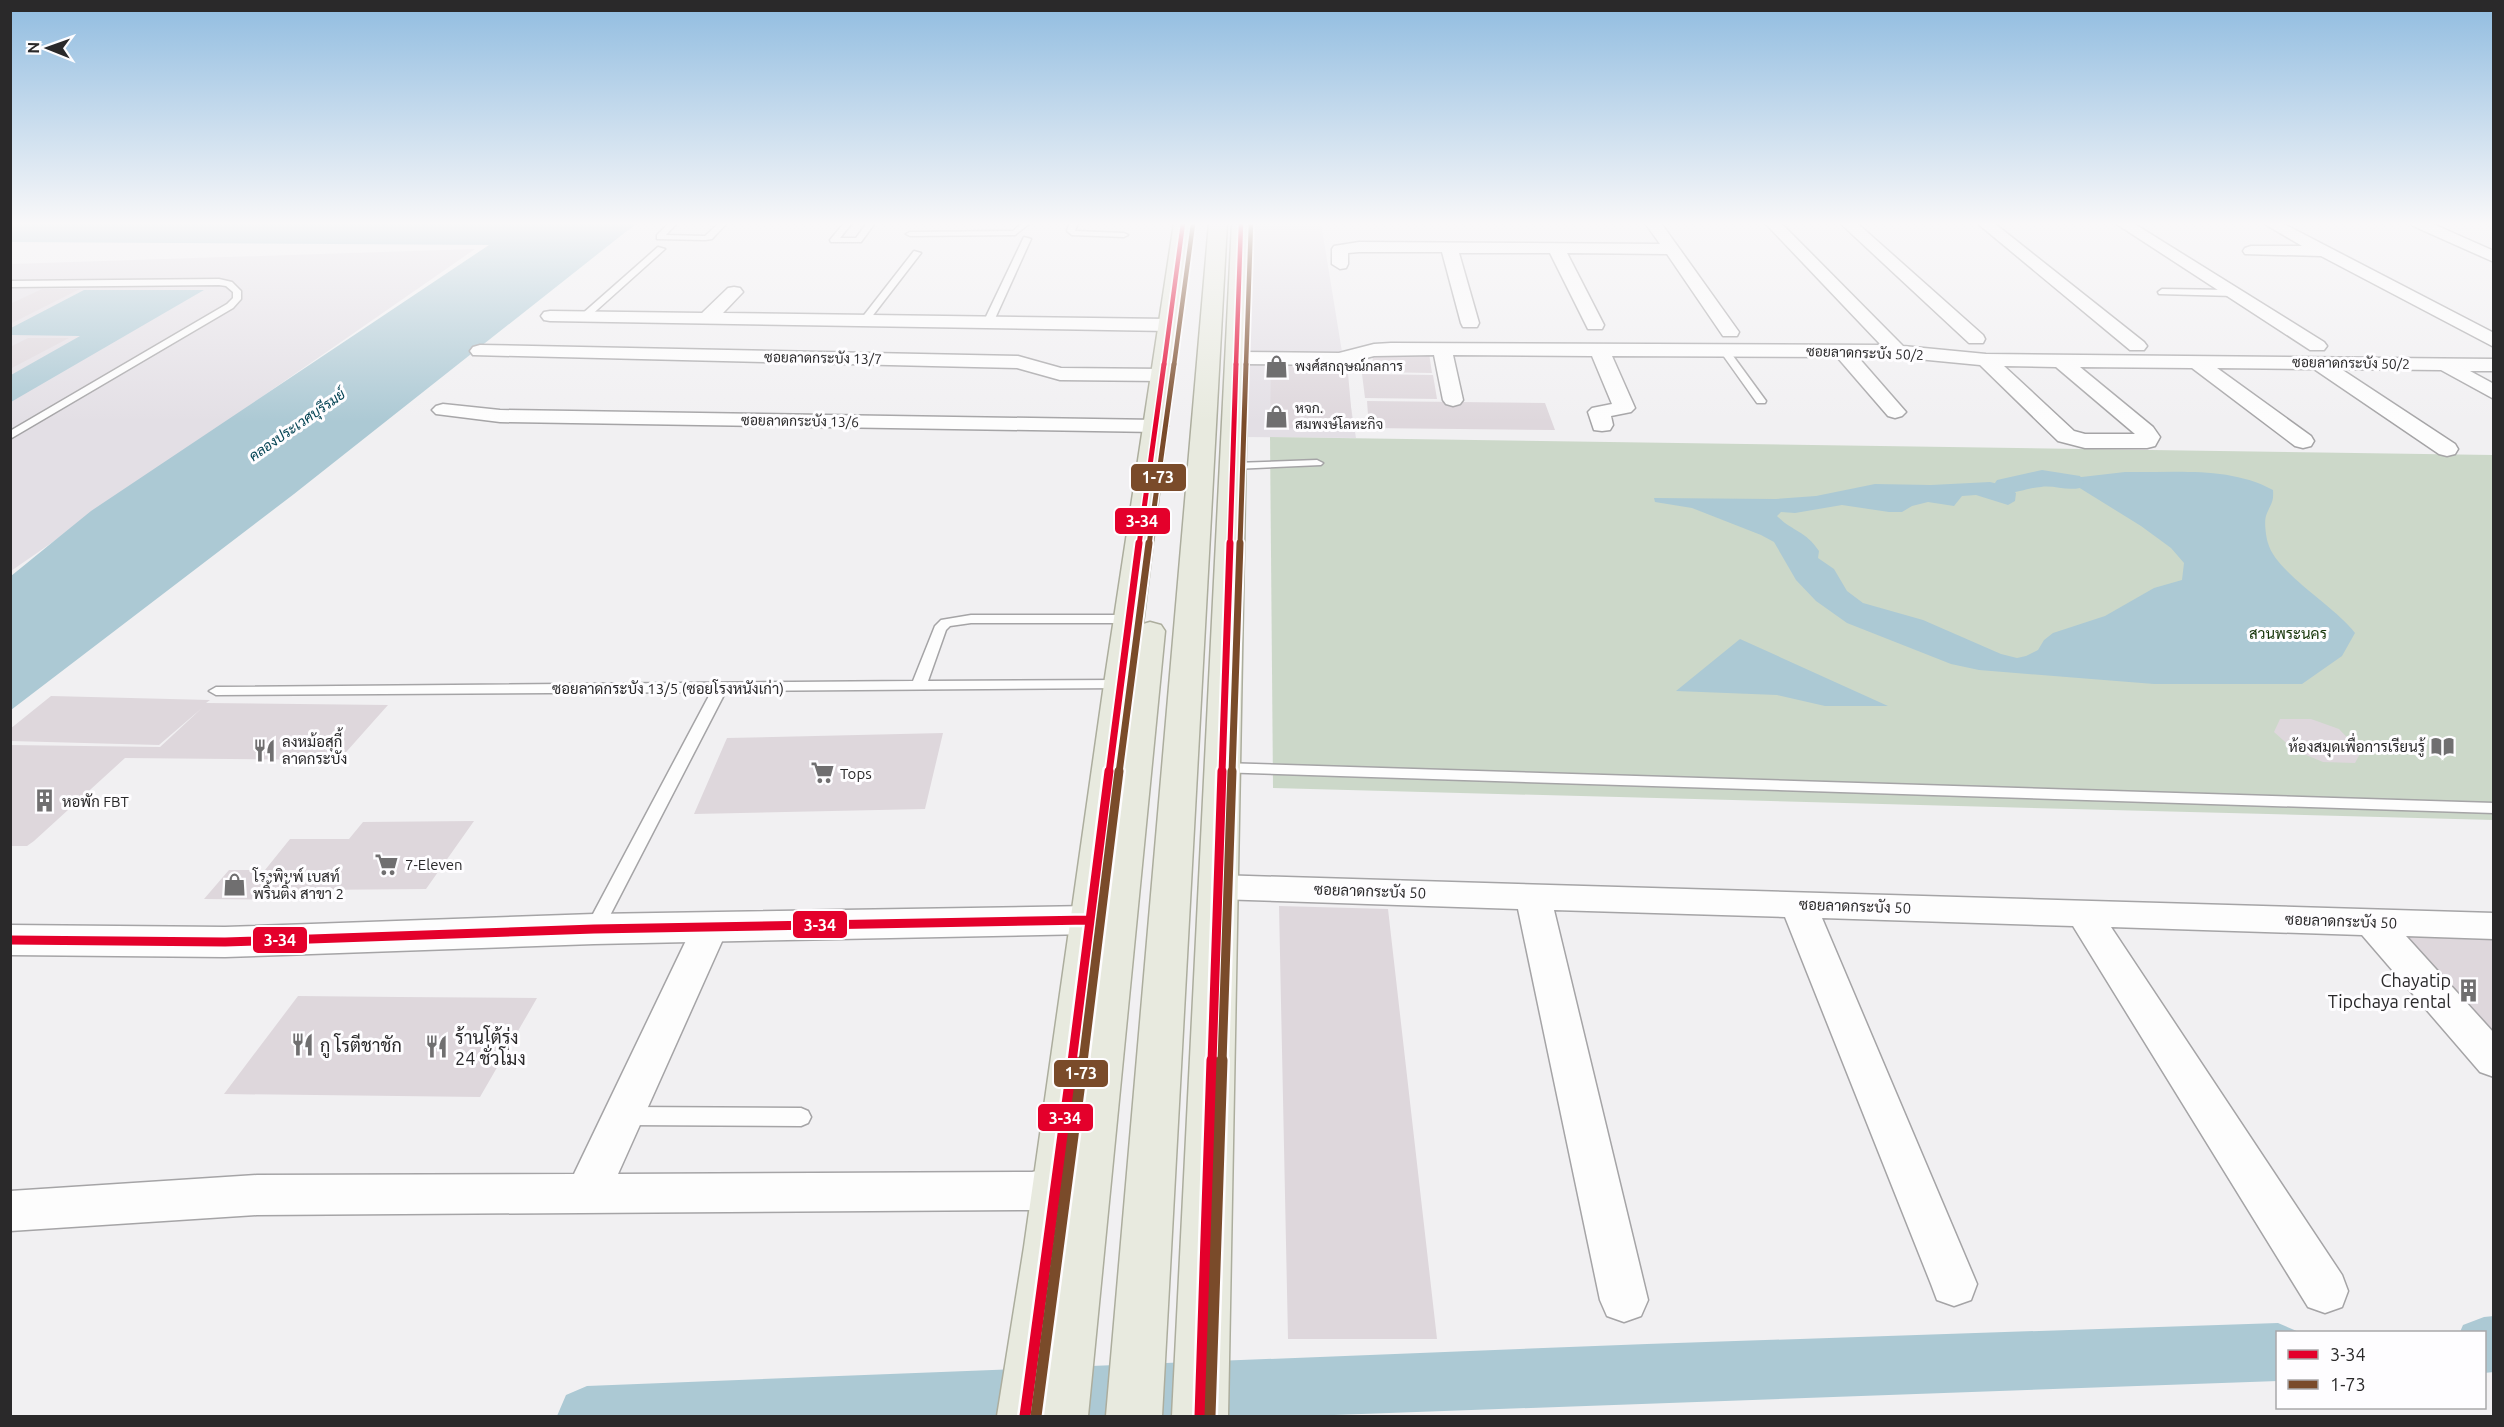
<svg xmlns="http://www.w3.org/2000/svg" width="2504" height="1427" viewBox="0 0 2504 1427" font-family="Ubuntu,Sarabun,sans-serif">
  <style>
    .built { fill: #e3dfe5 }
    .green { fill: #ccd8c9 }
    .water { fill: #acc9d4 }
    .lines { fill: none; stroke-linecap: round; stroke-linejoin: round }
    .canal { fill: #acc9d4; fill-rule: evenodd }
    .building { fill: #ded7dc }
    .lane-casing { stroke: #a5a4a6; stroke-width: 3 }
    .street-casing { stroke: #a5a4a6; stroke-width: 3 }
    .secondary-casing { stroke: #a5a4a6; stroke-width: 3 }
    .primary-casing { stroke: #acad9d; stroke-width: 3 }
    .lane { fill: #fdfdfd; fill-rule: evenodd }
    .street { fill: #fdfdfd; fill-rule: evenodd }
    .secondary { fill: #fdfdfd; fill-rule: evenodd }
    .primary { fill: #e8eadf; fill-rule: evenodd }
    .bus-1-far4-casing { stroke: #fefdff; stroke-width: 8 }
    .bus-1-far3-casing { stroke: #fefdff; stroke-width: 8 }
    .bus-1-far2-casing { stroke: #fefdff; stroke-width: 11 }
    .bus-1-far1-casing { stroke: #fefdff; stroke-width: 14 }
    .bus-1-casing { stroke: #fefdff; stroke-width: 16 }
    .bus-2-far4-casing { stroke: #fefdff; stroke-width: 8 }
    .bus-2-far3-casing { stroke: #fefdff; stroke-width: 8 }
    .bus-2-far2-casing { stroke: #fefdff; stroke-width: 11 }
    .bus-2-far1-casing { stroke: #fefdff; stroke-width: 14 }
    .bus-2-casing { stroke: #fefdff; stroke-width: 16 }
    .bus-1-far4 { stroke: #e4002b; stroke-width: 4.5 }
    .bus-1-far3 { stroke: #e4002b; stroke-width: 5 }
    .bus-1-far2 { stroke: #e4002b; stroke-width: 7 }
    .bus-1-far1 { stroke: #e4002b; stroke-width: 9 }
    .bus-1 { stroke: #e4002b; stroke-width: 11 }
    .bus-2-far4 { stroke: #7a4b2a; stroke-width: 4.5 }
    .bus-2-far3 { stroke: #7a4b2a; stroke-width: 5 }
    .bus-2-far2 { stroke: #7a4b2a; stroke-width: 7 }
    .bus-2-far1 { stroke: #7a4b2a; stroke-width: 9 }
    .bus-2 { stroke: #7a4b2a; stroke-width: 11 }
    .labels { text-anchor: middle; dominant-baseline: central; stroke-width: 6; stroke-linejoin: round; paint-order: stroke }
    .far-street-label { font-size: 14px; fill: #2a292a; stroke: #fefdff }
    .far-poi-label { font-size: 14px; fill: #2a292a; stroke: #fefdff; text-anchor: start }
    .far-water-label { font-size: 14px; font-style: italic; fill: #034353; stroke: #fefdff }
    .park-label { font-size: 15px; fill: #143407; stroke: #fefdff }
    .street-label { font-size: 15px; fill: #2a292a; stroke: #fefdff }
    .poi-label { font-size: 15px; fill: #2a292a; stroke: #fefdff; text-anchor: start }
    .near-poi-label { font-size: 18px; fill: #2a292a; stroke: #fefdff; text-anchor: start }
    .line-badge { stroke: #fefdff; stroke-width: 2 }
    .badge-label { font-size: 16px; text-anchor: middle; font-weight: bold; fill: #fff }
  </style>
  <rect width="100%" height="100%" fill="#f1f0f2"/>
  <path class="built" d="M1250 223H1321L1356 438 1244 437Z
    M475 249 11 571V264Z"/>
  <path class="green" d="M1270 437 2493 455V820L1273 788Z"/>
  <path class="water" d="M11 223H637L294 494 11 710V576L91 511 489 245 11 242Z
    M84 290H204L11 402V375L80 336 11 335V328Z
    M2125 472C2174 473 2229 466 2273 490 2274 504 2270 504 2266 516 2264 522 2266 537 2268 543 2276 573 2335 606 2355 633L2342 656 2302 684H2154L1979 670 1951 664 1847 623 1816 601 1796 580 1774 542 1761 535 1692 508 1655 502 1654 498 1776 499 1816 496 1875 484 1931 485 1990 482 2007 486 2016 493 2015 501 2008 505 1976 495 1962 496 1954 506 1928 502 1912 506 1902 512H1889L1842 505 1795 513 1781 512 1777 516C1793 532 1805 530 1819 551L1818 558 1834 569 1847 591 1863 603 1923 620 2001 654 2017 658 2026 656 2038 650 2044 640 2053 633 2105 616 2154 588 2182 580 2184 563 2171 548 2141 526 2070 482 2073 478Z
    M1740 639 1888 706H1825L1777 695 1676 691Z"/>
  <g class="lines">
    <path class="canal" d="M2042 470 2080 476 2084 482 2080 488C2066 491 2054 485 2041 487 2025 488 2013 496 1997 492L1993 486 1997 480Z
      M2494 1316V1372L2484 1373V1332H2460L2463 1325 2484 1317Z
      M2278 1323 2299 1332H2278V1381L1307 1416H557L566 1395 587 1386 1647 1344Z"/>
  </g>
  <path class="building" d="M42 289H80L10 324V304Z
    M28 338H69L10 369V347Z
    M1372 353H1429L1432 373 1374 372Z
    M1271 362H1347L1353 429 1270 428Z
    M1362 374 1433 375 1437 399 1365 398Z
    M1367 401 1545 403 1555 430 1369 428Z
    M51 696 210 700 206 703 388 705 339 760 125 758 34 841 27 846H10V745L160 747 202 708 159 745 10 741V729Z
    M2280 719H2311L2339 729 2361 752 2355 763 2323 762 2294 750 2274 732Z
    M943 733 925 809 694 814 727 738Z
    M474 821 426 889 310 890 302 900 204 899 229 870H265L290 839H349L363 822Z
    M1279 906 1388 909 1437 1339H1288Z
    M2392 931 2493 934V1046Z
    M298 996 399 997 537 998 480 1097 224 1094Z"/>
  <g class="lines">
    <defs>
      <path id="lane" d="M669 223H677L666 235 705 236 719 223H727L712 239 705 240 657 239V235Z
        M844 223H852L840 238H856L867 223H875L861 242H831L830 240Z
        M1022 223H1030L1015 235 910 236 906 234 910 232 1013 231Z
        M1070 223H1078L1075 231 1124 233 1128 235 1124 237 1072 235 1067 231Z
        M1024 237 1031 239 993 323 985 325 983 323Z
        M658 247 665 249 588 318H582V314Z
        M914 251 921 253 867 323H861V319Z
        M219 279 232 282 241 291V299L233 308 10 439V431L227 304 233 298V292L226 286 219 285 10 287V281Z
        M2162 289 2234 290 2238 293 2234 296 2159 294 2158 292Z
        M1722 349H1728L1766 401 1765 403H1757L1720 351Z
        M1317 460 1323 463 1321 465 1234 469 1228 466 1234 463Z
        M971 615H1131L1138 619 1131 623H971L950 626 946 630 928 681 1120 680 1127 684 1120 688 726 691 603 929 600 934 594 936 588 934 585 929 711 692 216 695 209 691 216 687 913 681 935 626 941 620Z
        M1222 763 2494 803V813L1216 772 1214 768 1216 764Z
        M625 1107 801 1108 808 1111 811 1117 808 1123 801 1126 625 1125 618 1122 615 1116 618 1110Z"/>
      <path id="street" d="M1645 223H1661L1739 332 1737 336H1723L1667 254 1567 253 1604 325 1602 329H1588L1550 253H1459L1479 323 1477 327H1463L1461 323 1442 252H1359L1348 253V264L1346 268 1340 269 1332 264V249L1334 246 1359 242 1660 244Z
        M1765 223H1781L1903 346 1986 354 2494 359V371H2470L2494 384V399L2441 370 2341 369 2455 444 2458 449 2455 454 2447 456 2439 454 2314 369 2217 368 2311 436 2314 441 2311 446 2303 448 2295 446 2192 368 2080 367 2153 427 2160 437 2155 446 2147 448H2085L2058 441 1980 365 1897 357H1858L1906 412 1902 416 1895 418 1888 416 1837 357 1612 356 1635 408 1631 412 1611 416 1613 425 1610 430 1602 431 1594 430 1588 412 1592 408 1612 404 1592 356 1453 355 1463 400 1460 404 1453 406 1446 404 1443 400 1434 355 1374 356 1339 365 1238 364 1231 362 1228 358 1231 354 1238 352 1339 353 1374 344 1391 343 1881 345ZM2004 366 2056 367 2135 434H2085L2074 431Z
        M1840 223H1857L1983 335 1985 339 1983 343H1969Z
        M1977 223H1994L2144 342 2147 346 2144 350H2130Z
        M2115 223H2133L2324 342 2327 346 2324 350H2310Z
        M2263 223H2282L2494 333V347L2321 256 2245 254 2243 251 2245 248 2251 246H2302Z
        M2411 223H2431L2494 251V262L2413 226Z
        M734 287 740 288 743 292 723 313 1169 319 1176 321 1178 325 1176 329 1169 331 550 321 544 320 541 316 544 312 550 311 702 313 728 288Z
        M480 345 1018 356 1061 368 1164 369 1171 371 1174 375 1171 379 1164 381 1060 380 1017 368 473 355 470 351 473 347Z
        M443 404 500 410 1157 420 1165 421 1168 426 1165 431 1157 432 500 422 436 414 432 410 436 406Z
        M1217 875 2494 913V939L2406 936 2494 1033V1077L2480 1072 2362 935 2111 927 2342 1275 2348 1291 2342 1307 2325 1313 2308 1307 2073 926 1822 918 1977 1284 1971 1300 1954 1306 1937 1300 1931 1284 1785 917 1554 910 1648 1300 1641 1316 1624 1322 1607 1316 1600 1300 1518 909 1217 899 1205 896 1199 887 1205 878Z
        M710 915 723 919 728 928 618 1174 1032 1172 1056 1167 1072 1172 1078 1186 1072 1200 1032 1210 257 1215 10 1231V1191L257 1175 574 1174 692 928 697 919Z"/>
      <path id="secondary" d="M1090 906 1104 910 1110 920 1104 930 1090 934 594 944 225 957 10 955V925L225 927 594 914Z"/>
      <path id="primary" d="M1174 223H1192L1143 624 1150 622 1161 625 1165 631 1088 1416H997L1024 1247 1104 684Z
        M1209 223H1227L1162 1416H1106Z
        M1232 223H1250L1228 1416H1172Z"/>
    </defs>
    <use href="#lane" class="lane-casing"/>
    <use href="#street" class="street-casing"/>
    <use href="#secondary" class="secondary-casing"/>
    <use href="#primary" class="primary-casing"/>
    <use href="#lane" class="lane"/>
    <use href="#street" class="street"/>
    <use href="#secondary" class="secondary"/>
    <use href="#primary" class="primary"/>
    <defs>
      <path id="bus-1-far4" d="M1164 365 1183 223
        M1236 365 1241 223"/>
      <path id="bus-1-far3" d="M1139 545 1164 364
        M1230 545 1236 364"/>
      <path id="bus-1-far2" d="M1109 773 1139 543
        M1222 773 1230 543"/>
      <path id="bus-1-far1" d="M10 940 225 942 594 929 1090 920
        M1072 1062 1109 771
        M1212 1062 1222 771"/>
      <path id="bus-1" d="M1025 1416 1073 1060
        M1200 1416 1212 1060"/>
      <path id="bus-2-far4" d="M1174 365 1193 224
        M1246 365 1251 223"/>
      <path id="bus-2-far3" d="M1149 545 1174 364
        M1240 545 1246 364"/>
      <path id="bus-2-far2" d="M1119 773 1149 543
        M1232 773 1240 543"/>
      <path id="bus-2-far1" d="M1083 1062 1119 771
        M1222 1062 1232 771"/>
      <path id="bus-2" d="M1036 1416 1083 1060
        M1210 1416 1222 1060"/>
    </defs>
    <use href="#bus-1-far4" class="bus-1-far4-casing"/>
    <use href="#bus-1-far3" class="bus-1-far3-casing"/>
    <use href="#bus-1-far2" class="bus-1-far2-casing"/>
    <use href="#bus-1-far1" class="bus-1-far1-casing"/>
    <use href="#bus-1" class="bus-1-casing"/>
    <use href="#bus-2-far4" class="bus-2-far4-casing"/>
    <use href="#bus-2-far3" class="bus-2-far3-casing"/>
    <use href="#bus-2-far2" class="bus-2-far2-casing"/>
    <use href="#bus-2-far1" class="bus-2-far1-casing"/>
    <use href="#bus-2" class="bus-2-casing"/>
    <use href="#bus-1-far4" class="bus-1-far4"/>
    <use href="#bus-1-far3" class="bus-1-far3"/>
    <use href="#bus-1-far2" class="bus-1-far2"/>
    <use href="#bus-1-far1" class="bus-1-far1"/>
    <use href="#bus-1" class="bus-1"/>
    <use href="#bus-2-far4" class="bus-2-far4"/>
    <use href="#bus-2-far3" class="bus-2-far3"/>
    <use href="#bus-2-far2" class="bus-2-far2"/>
    <use href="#bus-2-far1" class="bus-2-far1"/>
    <use href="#bus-2" class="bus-2"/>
  </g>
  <linearGradient id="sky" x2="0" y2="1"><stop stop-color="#90bce0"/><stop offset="0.53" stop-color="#f9f8f9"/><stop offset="1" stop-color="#f9f8f9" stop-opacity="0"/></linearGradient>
  <rect width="2504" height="422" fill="url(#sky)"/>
  <defs>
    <symbol id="shop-bare" viewBox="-9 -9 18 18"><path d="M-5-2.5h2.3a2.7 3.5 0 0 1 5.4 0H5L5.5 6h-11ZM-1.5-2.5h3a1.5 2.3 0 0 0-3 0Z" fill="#706f70" stroke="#fefdff" stroke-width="2.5" paint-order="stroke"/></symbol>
    <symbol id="library-bare" viewBox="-9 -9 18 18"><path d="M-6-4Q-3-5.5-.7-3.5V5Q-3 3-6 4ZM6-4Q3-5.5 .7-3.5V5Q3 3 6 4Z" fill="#706f70" stroke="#fefdff" stroke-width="2.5" paint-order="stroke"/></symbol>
    <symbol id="restaurant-bare" viewBox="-9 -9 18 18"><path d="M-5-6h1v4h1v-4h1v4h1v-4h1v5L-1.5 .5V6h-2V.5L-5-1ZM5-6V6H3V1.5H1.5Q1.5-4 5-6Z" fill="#706f70" stroke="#fefdff" stroke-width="2.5" paint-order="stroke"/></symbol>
    <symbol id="supermarket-bare" viewBox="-9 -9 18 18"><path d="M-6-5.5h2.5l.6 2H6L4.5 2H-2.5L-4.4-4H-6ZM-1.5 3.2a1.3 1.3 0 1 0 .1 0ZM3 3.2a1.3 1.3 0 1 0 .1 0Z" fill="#706f70" stroke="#fefdff" stroke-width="2.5" paint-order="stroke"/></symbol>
    <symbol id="building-bare" viewBox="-9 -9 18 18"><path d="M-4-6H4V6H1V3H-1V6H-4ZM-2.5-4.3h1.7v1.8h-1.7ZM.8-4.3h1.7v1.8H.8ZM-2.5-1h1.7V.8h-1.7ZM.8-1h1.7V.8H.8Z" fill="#706f70" stroke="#fefdff" stroke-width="2.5" paint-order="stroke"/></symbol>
  </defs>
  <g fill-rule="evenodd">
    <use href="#shop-bare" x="1260" y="350" width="33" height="33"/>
    <use href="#shop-bare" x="1260" y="400" width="33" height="33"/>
    <use href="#library-bare" x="2426" y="730" width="33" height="33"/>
    <use href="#restaurant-bare" x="248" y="734" width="33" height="33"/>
    <use href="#supermarket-bare" x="806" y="756" width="33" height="33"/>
    <use href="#building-bare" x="28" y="784" width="33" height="33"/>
    <use href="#supermarket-bare" x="370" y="848" width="33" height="33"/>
    <use href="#shop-bare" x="218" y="868" width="33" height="33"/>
    <use href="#building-bare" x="2452" y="974" width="33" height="33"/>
    <use href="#restaurant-bare" x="286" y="1028" width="33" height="33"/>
    <use href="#restaurant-bare" x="420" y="1030" width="33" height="33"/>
  </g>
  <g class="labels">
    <g class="far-street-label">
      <text transform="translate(1865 353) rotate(2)">ซอยลาดกระบัง 50/2</text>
      <text transform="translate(823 358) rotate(1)">ซอยลาดกระบัง 13/7</text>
      <text transform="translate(2351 363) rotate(1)">ซอยลาดกระบัง 50/2</text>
      <text transform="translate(800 421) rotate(1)">ซอยลาดกระบัง 13/6</text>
    </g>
    <g class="far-poi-label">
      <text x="1295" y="366">พงศ์สกฤษณ์กลการ</text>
      <text x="1295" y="408">หจก.<tspan x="1295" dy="16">สมพงษ์โลหะกิจ</tspan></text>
    </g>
    <g class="far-water-label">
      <text transform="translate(297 425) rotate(-35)">คลองประเวศบุรีรมย์</text>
    </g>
    <g class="park-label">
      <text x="2288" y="633">สวนพระนคร</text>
    </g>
    <g class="street-label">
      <text x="668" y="688">ซอยลาดกระบัง 13/5 (ซอยโรงหนังเก่า)</text>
      <text transform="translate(1370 891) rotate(2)">ซอยลาดกระบัง 50</text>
      <text transform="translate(1855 906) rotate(2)">ซอยลาดกระบัง 50</text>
      <text transform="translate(2341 921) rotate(2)">ซอยลาดกระบัง 50</text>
    </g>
    <g class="poi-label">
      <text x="282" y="741">ลงหม้อสุกี้<tspan x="282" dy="17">ลาดกระบัง</tspan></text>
      <text x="2425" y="746" text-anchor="end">ห้องสมุดเพื่อการเรียนรู้</text>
      <text x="840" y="773">Tops</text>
      <text x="62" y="801">หอพัก FBT</text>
      <text x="405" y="864">7-Eleven</text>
      <text x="253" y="876">โรงพิมพ์ เบสท์<tspan x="253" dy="17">พริ้นติ้ง สาขา 2</tspan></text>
    </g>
    <g class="near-poi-label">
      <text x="2451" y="980" text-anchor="end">Chayatip<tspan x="2451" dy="21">Tipchaya rental</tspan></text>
      <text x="455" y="1037">ร้านโต้รุ่ง<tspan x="455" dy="21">24 ชั่วโมง</tspan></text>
      <text x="320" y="1045">กู โรตีชาชัก</text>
    </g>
  </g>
  <g class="line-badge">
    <rect x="1130" y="463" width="57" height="29" rx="6" fill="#7a4b2a"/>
    <rect x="1114" y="507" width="57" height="28" rx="6" fill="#e4002b"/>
    <rect x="792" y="910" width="56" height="29" rx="6" fill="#e4002b"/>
    <rect x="252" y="926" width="56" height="28" rx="6" fill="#e4002b"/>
    <rect x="1053" y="1059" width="56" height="29" rx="6" fill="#7a4b2a"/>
    <rect x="1037" y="1103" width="57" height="29" rx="6" fill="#e4002b"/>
  </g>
  <g class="badge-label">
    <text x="1158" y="483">1-73</text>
    <text x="1142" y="527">3-34</text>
    <text x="820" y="931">3-34</text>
    <text x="280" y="946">3-34</text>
    <text x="1081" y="1079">1-73</text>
    <text x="1065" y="1124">3-34</text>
  </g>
  <rect width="2504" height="1427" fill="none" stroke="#2a292a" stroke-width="24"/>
  <rect x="2276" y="1331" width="210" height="78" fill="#fefdff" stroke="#a9a8aa" stroke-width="1.5"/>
  <rect x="2288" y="1350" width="30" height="9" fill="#e4002b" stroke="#a9a8aa" stroke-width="1.5"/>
  <text x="2330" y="1361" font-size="18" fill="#2a292a">3-34</text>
  <rect x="2288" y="1380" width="30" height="9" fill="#7a4b2a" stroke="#a9a8aa" stroke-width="1.5"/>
  <text x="2330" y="1391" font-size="18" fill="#2a292a">1-73</text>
  <g transform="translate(48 48) rotate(271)" stroke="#fefdff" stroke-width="4.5" paint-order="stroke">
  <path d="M0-4.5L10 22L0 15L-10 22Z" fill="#2a292a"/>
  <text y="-9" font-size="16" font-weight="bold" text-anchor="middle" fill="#2a292a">N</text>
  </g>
</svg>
